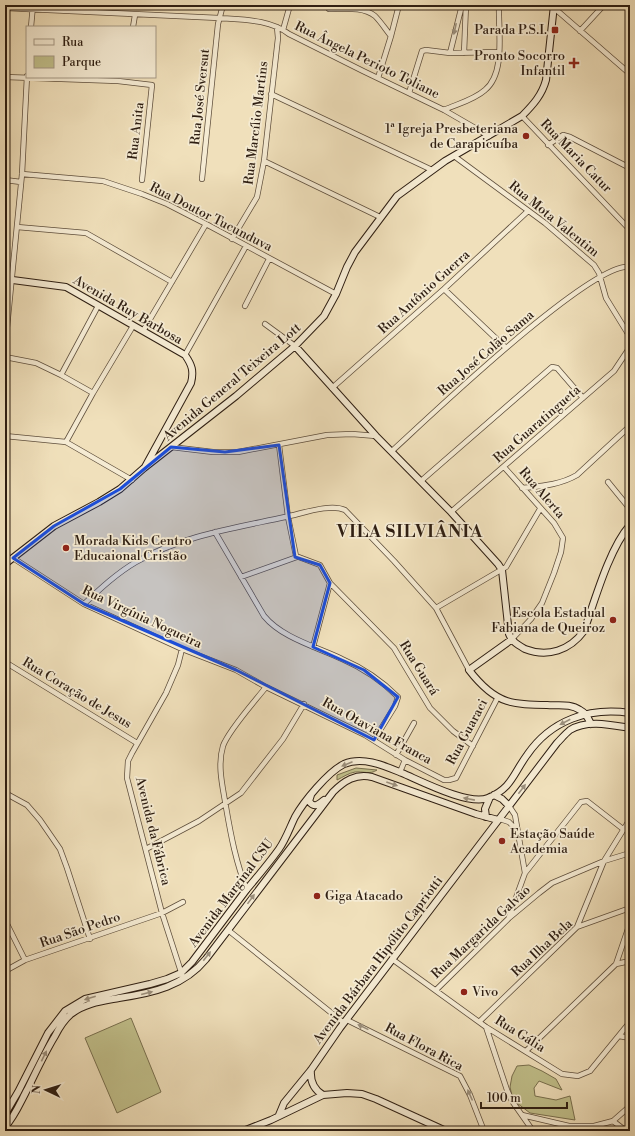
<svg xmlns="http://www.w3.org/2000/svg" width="635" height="1136" viewBox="0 0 635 1136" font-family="'Libre Bodoni',serif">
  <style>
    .green { fill: #c1c08b; stroke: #786f4e }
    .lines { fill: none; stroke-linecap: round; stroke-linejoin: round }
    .street-casing { stroke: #5e4e3c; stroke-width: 6 }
    .secondary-casing { stroke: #2e1e12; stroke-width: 8 }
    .street { stroke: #f5ebd3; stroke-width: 4.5 }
    .secondary { stroke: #f5ebd3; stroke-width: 6 }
    .oneway { fill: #9b8f7c }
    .marked { fill: #1d4ed8; fill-opacity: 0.2; stroke: #1d4ed8; stroke-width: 3; stroke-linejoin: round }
    .poi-dot { fill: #8f2418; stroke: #f5ebd3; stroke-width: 1.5 }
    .labels { text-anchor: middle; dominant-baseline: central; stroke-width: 3.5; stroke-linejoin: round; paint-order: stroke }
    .poi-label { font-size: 13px; fill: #2e1e12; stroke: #f5ebd3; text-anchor: end }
    .street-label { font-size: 13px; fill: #2e1e12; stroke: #f5ebd3 }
    .district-label { font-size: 17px; font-weight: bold; letter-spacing: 1px; fill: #2e1e12; stroke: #f5ebd3 }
  </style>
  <rect width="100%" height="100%" fill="#f0e0bb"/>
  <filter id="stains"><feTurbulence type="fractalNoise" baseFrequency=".005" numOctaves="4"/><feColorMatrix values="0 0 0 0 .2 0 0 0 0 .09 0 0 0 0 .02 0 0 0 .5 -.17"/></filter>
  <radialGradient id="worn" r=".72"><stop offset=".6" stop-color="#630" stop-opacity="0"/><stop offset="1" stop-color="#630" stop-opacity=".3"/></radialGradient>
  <path class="green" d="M356 768 377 770C370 775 363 771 355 772 349 773 343 777 337 780V775Z
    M131 1018 161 1092 117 1113 85 1038Z
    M529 1065 542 1071 556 1079 562 1090 539 1081 534 1088 535 1096 556 1100 570 1096 575 1120 530 1113 513 1100 510 1087 512 1076 517 1066Z"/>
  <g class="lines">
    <defs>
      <path id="street" d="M553 7 630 74
        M5 8 219 18C243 20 269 19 289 34L363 71 444 110 489 136
        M329 9C344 9 363 6 375 16 381 22 386 30 391 36
        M31 27 33 5
        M133 27 135 15
        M283 30 290 5
        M580 31 604 5
        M450 53 462 5
        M464 53 466 5
        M5 77 118 81 152 85 142 180
        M378 78 391 36 399 5
        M409 93 422 51 426 50 450 53 499 52
        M271 94 432 170
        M444 110C457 104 474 100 485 90 506 73 498 30 499 5
        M522 116 630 230
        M548 145 563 135 570 137 630 168
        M454 156 545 223 594 265 599 273 606 298 630 337
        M264 161 380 217
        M22 174 103 181 142 194 167 204 206 224 336 294
        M202 179 218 24 223 5
        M5 180 21 182
        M17 227 86 233 172 282
        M232 239 257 197 264 161 278 38 277 27
        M444 289 506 348
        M245 306 269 259
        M265 324 295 346
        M143 331 206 224
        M5 348 22 174 27 76
        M185 355 246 246
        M5 357 36 363 61 375 93 393
        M61 375 98 306
        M332 388 444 289 528 211
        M5 436 66 442 132 480
        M66 442 93 393 133 326
        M279 445 288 517 296 556 320 565 330 583 394 648 430 708 453 731 473 746
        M171 447 213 452H238L327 435 352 434 376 436
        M392 451C426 420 593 260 630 267
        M504 467 554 523 563 538 561 552 554 573 542 603 531 619 511 640
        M421 481 552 367 557 368 583 398
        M608 482 630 509
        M522 488C541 486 560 485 577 475L630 426
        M451 512 614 371 630 347
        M215 532 264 616C282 638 317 647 342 659 363 668 382 681 398 697L395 706 374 740
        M13 558 84 604 182 649 236 670 266 687 365 735 405 760 444 780H449L456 778 498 697
        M241 577 297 557
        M84 604C100 589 117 573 136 562 181 536 235 528 285 517 301 514 330 503 345 510L394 561 436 608 469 670
        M436 608 506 567 540 509
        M313 647 330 583
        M5 662 137 743
        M396 755 414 723
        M400 772 405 760
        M5 793 27 805 40 820 60 849 67 868 90 939
        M509 806 515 815 525 873 509 917
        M500 819 509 822 517 830
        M146 849 199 821 241 793 283 739 304 704
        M525 873 581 802 587 801 623 829
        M247 890C236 863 231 836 226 807 223 788 217 766 223 746 228 731 255 701 266 687
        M5 920 25 960
        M577 927 604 861 630 819
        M228 930 344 1023
        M392 959 486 1027 562 1074 578 1076 590 1071 630 1022
        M616 964 630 923
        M5 971 25 960 162 913 183 902
        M182 975 162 913 127 778 128 761 132 753 166 693 178 665 182 649
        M436 990 509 918 539 893 552 883 604 861 630 853
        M347 1020 460 1076 470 1095 484 1131
        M480 1021 577 927 630 908
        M486 1027 507 1090 512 1101 533 1131
        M619 1036 630 1038
        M526 1051 616 964 630 961
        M522 1115 569 1126H594L613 1121 630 1106
        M613 1121 626 1131"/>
      <path id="secondary" d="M5 279 66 287 185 355C192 365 194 371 191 383L145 467
        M295 346 376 436 451 512 498 564 502 570 509 634C512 642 518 645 525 649 548 658 570 650 584 631 595 600 609 549 630 525
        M5 564 54 526 99 502 120 489 144 468 236 396 295 346 324 316 336 294 347 267 355 252 397 196 445 161 522 116C533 105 542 95 546 80L554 5
        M511 640 469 670C479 683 491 696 507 701 520 705 534 705 547 705 558 706 570 703 580 710 586 713 588 718 591 724
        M311 795 309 801C314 809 319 804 324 800
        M494 795 502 799 509 806
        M486 817 485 809 490 797
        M311 1070C310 1081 313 1089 323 1095
        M5 1114 18 1092 48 1033 65 1011 85 999 150 984 167 979 181 973 192 962C211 937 229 913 247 889 258 876 269 863 279 849 286 839 290 827 295 817 304 801 328 772 344 764 363 756 385 766 402 773 421 781 469 806 488 798 512 788 513 774 527 755 551 720 589 707 630 713
        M279 1115 284 1103 311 1070 340 1028 557 743C561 739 565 734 570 730 587 719 612 725 630 728
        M5 1127C15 1116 20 1103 27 1090 36 1072 44 1054 55 1036 59 1028 64 1020 71 1014 85 1003 103 1001 119 998 153 993 184 986 206 959L333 792C344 781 356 773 372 777L476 814 498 820
        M243 1131 271 1120 323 1095 347 1093 362 1094 376 1099 446 1131"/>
    </defs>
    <use href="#street" class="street-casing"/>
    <use href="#secondary" class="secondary-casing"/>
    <use href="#street" class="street"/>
    <use href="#secondary" class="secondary"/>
  </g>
  <defs><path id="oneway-solid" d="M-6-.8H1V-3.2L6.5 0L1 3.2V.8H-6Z"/></defs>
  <g class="oneway">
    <use href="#oneway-solid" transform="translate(455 29) rotate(102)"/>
    <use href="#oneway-solid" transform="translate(565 722) rotate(152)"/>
    <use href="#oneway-solid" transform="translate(347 764) rotate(157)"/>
    <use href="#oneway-solid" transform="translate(392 784) rotate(19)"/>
    <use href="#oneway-solid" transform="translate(522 789) rotate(-53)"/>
    <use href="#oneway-solid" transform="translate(469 799) rotate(-169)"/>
    <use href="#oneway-solid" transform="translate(251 899) rotate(-54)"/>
    <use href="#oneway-solid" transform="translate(207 956) rotate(-52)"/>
    <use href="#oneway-solid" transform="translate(147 993) rotate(-14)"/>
    <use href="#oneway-solid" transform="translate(90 998) rotate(163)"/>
    <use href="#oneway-solid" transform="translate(363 1027) rotate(-154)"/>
    <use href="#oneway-solid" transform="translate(44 1056) rotate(-64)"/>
    <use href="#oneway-solid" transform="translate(470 1095) rotate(-114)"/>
  </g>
  <path class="marked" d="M279 445 295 557 320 565 330 583 313 647 364 670 398 697 374 740 236 670 84 604 13 558 54 526 120 489 171 447 225 452Z"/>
  <g class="poi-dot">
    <rect x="551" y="26" width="8" height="8" rx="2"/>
    <path d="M572 57h4v4h4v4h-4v4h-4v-4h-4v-4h4z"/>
    <circle cx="526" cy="136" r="4"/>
    <circle cx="66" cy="548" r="4"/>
    <circle cx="613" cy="620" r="4"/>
    <circle cx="502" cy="841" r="4"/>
    <circle cx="317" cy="896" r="4"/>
    <circle cx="464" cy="992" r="4"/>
  </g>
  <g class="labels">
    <g class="poi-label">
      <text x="547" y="30">Parada P.S.I.</text>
      <text x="565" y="56">Pronto Socorro<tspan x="565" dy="15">Infantil</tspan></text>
      <text x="518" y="129">1ª Igreja Presbeteriana<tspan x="518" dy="15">de Carapicuíba</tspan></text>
      <text x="74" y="541" text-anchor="start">Morada Kids Centro<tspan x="74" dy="15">Educaional Cristão</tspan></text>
      <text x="605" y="613">Escola Estadual<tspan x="605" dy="15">Fabiana de Queiroz</tspan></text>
      <text x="510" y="834" text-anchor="start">Estação Saúde<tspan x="510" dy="15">Academia</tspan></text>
      <text x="325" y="896" text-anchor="start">Giga Atacado</text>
      <text x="472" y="992" text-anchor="start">Vivo</text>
    </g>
    <g class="street-label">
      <text transform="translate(367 60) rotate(26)">Rua Ângela Perioto Toliane</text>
      <text transform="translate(200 97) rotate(-84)">Rua José Sversut</text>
      <text transform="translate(256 123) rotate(-83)">Rua Marcílio Martins</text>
      <text transform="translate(136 131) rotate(-83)">Rua Anita</text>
      <text transform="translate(576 156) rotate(46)">Rua Maria Catur</text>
      <text transform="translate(211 217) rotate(27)">Rua Doutor Tucunduva</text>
      <text transform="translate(554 219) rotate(39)">Rua Mota Valentim</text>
      <text transform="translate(424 292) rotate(-42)">Rua Antônio Guerra</text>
      <text transform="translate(128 310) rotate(30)">Avenida Ruy Barbosa</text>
      <text transform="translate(486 353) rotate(-41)">Rua José Colão Sama</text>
      <text transform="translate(232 382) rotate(-40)">Avenida General Teixeira Lott</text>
      <text transform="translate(537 424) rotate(-41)">Rua Guaratingueta</text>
      <text transform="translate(542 493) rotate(49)">Rua Alerta</text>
      <text transform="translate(142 617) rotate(25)">Rua Virgínia Nogueira</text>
      <text transform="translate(419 668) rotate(58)">Rua Guará</text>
      <text transform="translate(77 693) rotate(31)">Rua Coração de Jesus</text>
      <text transform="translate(377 731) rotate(29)">Rua Otaviana Franca</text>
      <text transform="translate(467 732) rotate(-62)">Rua Guaraci</text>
      <text transform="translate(153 831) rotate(76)">Avenida da Fábrica</text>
      <text transform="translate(231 893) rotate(-53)">Avenida Marginal CSU</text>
      <text transform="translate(80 930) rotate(-19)">Rua São Pedro</text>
      <text transform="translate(481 932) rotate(-43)">Rua Margarida Galvão</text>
      <text transform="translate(542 948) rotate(-43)">Rua Ilha Bela</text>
      <text transform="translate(378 960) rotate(-53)">Avenida Bárbara Hipólito Capriotti</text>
      <text transform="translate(520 1034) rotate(32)">Rua Gália</text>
      <text transform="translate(424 1047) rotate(28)">Rua Flora Rica</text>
    </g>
    <g class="district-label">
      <text x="410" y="532">VILA SILVIÂNIA</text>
    </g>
  </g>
  <rect width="635" height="1136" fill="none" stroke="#f0e0bb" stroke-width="20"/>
  <rect x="6" y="6" width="623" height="1124" fill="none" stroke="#2e1e12" stroke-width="2"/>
  <rect x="10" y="10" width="615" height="1116" fill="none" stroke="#2e1e12"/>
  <rect x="26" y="26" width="130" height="52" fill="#f5ebd3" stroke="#a59986"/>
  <rect x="34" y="39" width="20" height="6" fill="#f5ebd3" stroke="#a59986"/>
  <text x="62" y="46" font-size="12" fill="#2e1e12">Rua</text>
  <rect x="34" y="56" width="20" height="12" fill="#c1c08b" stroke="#a59986"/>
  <text x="62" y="66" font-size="12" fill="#2e1e12">Parque</text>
  <g transform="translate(46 1090) rotate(274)" stroke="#f5ebd3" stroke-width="3" paint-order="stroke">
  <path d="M0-3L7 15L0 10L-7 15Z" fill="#2e1e12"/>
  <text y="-6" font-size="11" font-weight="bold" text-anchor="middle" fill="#2e1e12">N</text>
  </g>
  <path d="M481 1102v6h86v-6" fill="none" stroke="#2e1e12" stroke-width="2"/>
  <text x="487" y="1102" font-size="12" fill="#2e1e12" stroke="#f5ebd3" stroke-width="3" paint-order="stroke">100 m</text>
  <rect width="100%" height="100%" filter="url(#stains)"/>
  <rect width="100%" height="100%" fill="url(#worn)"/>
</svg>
